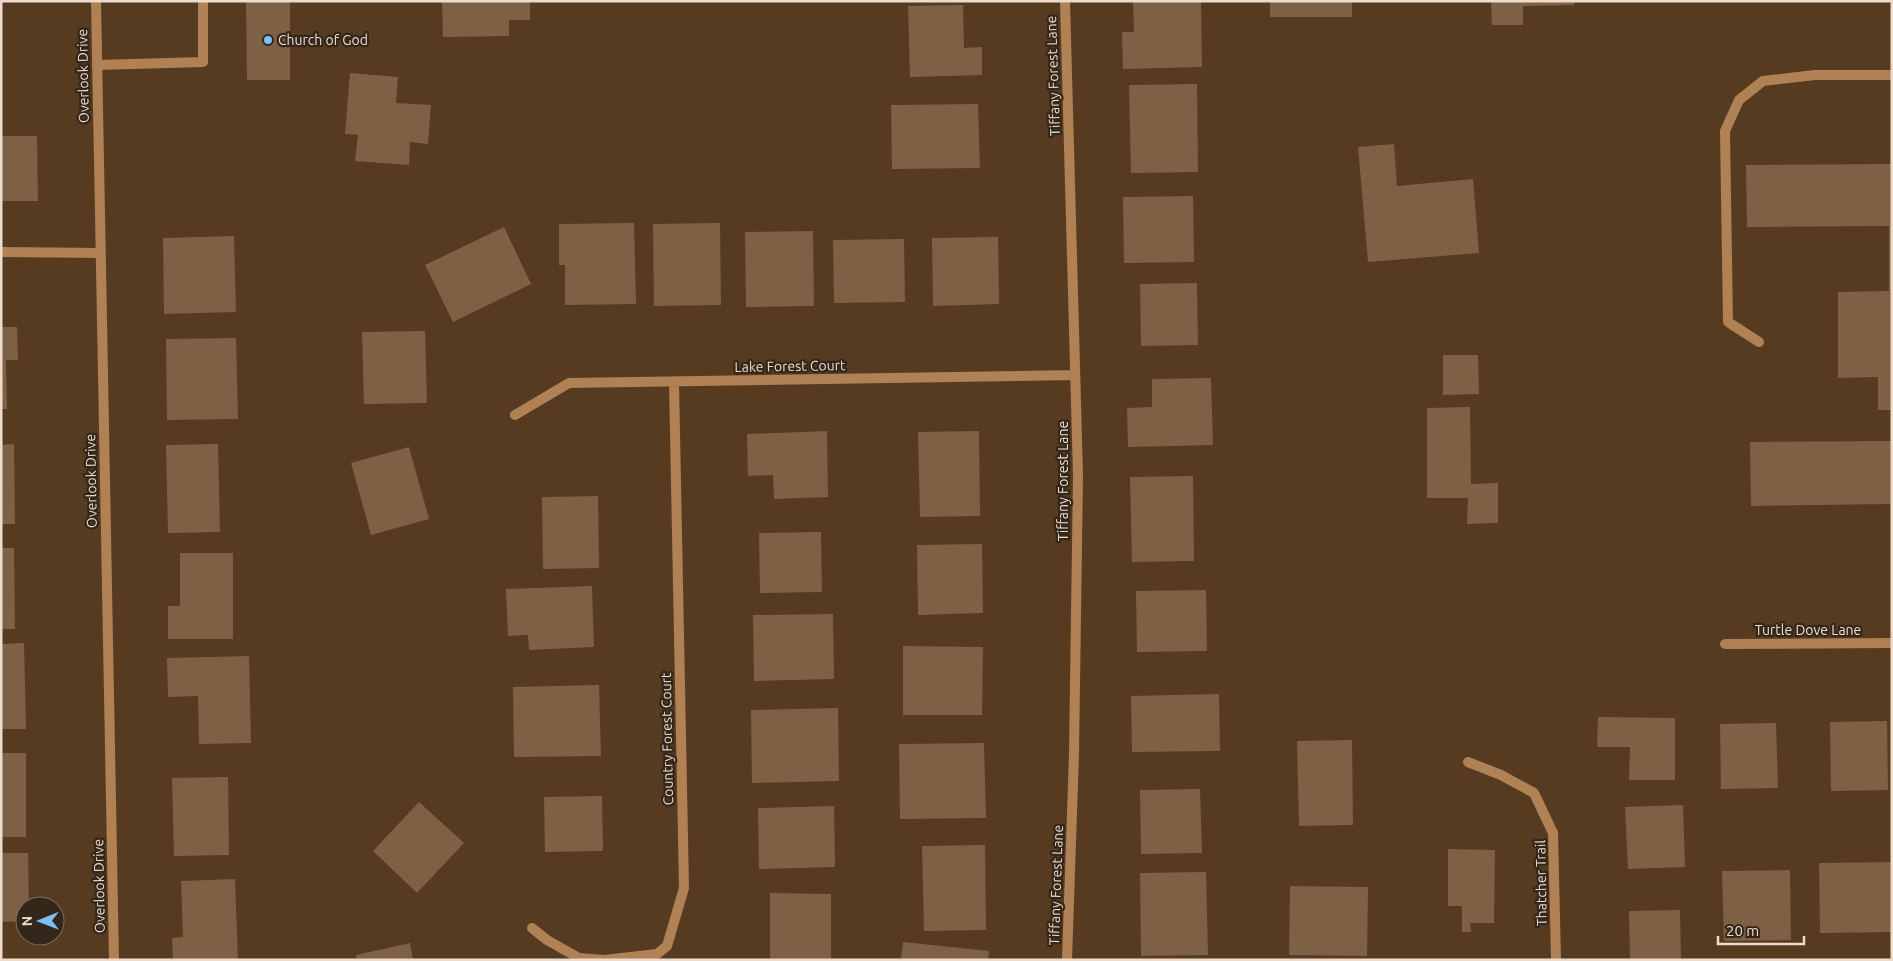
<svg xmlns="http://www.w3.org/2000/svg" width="1893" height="961" viewBox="0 0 1893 961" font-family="Ubuntu,sans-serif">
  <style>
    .building { fill: #7e6044 }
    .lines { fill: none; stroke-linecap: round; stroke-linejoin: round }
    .service { stroke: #b08155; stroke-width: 10 }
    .minor { stroke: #b08155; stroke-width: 10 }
    .poi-dot { fill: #79bff8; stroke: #33261a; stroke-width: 2 }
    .labels { text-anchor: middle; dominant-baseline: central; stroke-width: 4.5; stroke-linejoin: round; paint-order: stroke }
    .poi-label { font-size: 14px; fill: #eddccc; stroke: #33261a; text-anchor: start }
    .street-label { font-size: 14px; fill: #eddccc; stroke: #33261a }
  </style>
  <rect width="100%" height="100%" fill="#573b20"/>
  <path class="building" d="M246 1H290V80H247Z
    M442 1H530V20H509V36L443 37Z
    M1133 1H1201L1202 67 1123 69 1122 32H1134Z
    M1270 1H1352V17H1270Z
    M1491 1H1574V5L1523 6V25H1492Z
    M963 5 964 48 982 47V75L910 77 908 6Z
    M350 73 398 77 396 103 431 105 428 144 410 142 409 165 355 161 358 135 345 134Z
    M1197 84 1198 172 1131 173 1129 85Z
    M978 104 980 168 892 169 891 105Z
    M1 136H37L38 201H1Z
    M1394 144 1397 186 1473 179 1479 253 1368 262 1358 147Z
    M1892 164V410H1878V377L1838 378V292L1889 291V226L1747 227 1746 165Z
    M1193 196 1194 262 1124 263 1123 197Z
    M634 223 636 304 565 305V265H559V224Z
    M720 223 721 305 654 306 653 224Z
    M504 227 531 284 453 322 425 265Z
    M813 231 814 306 746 307 745 232Z
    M234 236 236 312 164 314 163 238Z
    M998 237 999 304 933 306 932 238Z
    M904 239 905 302 834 303 833 240Z
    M1197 283 1198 345 1141 346 1140 284Z
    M1 327H17L18 360H6L7 409H1Z
    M425 331 427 403 364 404 362 332Z
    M236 338 238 419 167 420 166 339Z
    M1443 355H1478L1479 394 1443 395Z
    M1211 378 1213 445 1128 447 1127 408 1152 407V379Z
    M1470 407 1471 484 1498 483V523L1467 524 1468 498H1427V408Z
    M827 431 828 497 774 499 773 475 748 476 747 434Z
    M979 431 980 516 920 517 918 432Z
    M1892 441V504L1751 506 1750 442Z
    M14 444 15 524H1V445Z
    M218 444 220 532 168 533 166 445Z
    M409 447 429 519 371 535 351 463Z
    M1193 476 1194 561 1132 562 1130 477Z
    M598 496 599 568 543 569 542 497Z
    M821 532 822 592 760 593 759 533Z
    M982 544 983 613 918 615 917 545Z
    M1 548H14L15 629H1Z
    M180 553H233V639H168V606H180Z
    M592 586 594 647 529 650 528 635 508 636 506 589Z
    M1206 590 1207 651 1137 652 1136 591Z
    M833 614 834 679 754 681 753 615Z
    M24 643 26 729H1V644Z
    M903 646 983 647 982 715H903Z
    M249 656 251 743 199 744 198 696 168 697 167 658Z
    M599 685 601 756 514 757 513 687Z
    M1219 694 1220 751 1132 752 1131 696Z
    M838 708 839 781 752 783 751 710Z
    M1598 717 1675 718V780H1629L1630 747H1597Z
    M1887 721 1888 790 1831 791 1830 722Z
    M1776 723 1778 788 1721 789 1720 724Z
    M1352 740 1353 825 1299 826 1297 741Z
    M984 743 986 818 900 819 899 744Z
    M1 753H26V837H1Z
    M228 777 229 855 174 856 172 778Z
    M1200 789 1202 853 1141 854 1140 790Z
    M602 796 603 851 545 852 544 797Z
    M419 802 464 843 417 893 373 851Z
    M1683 805 1685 867 1628 869 1625 807Z
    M834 806 835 867 759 869 758 808Z
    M985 845 986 930 924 931 922 846Z
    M1448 849 1495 850 1494 923H1470L1471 932H1462V906H1448Z
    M1 853H28L29 906H25V921L1 922Z
    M1892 862V932L1820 933 1819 863Z
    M1790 870 1791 940 1724 941 1722 871Z
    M1206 872 1208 955 1141 956 1140 873Z
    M235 879 238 960H173L172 938 183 937 181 881Z
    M1290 886 1368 887 1367 956 1289 955Z
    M770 893 831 894V960H770Z
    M1680 910 1681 960H1630L1629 911Z
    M903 942 989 951 988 960H901Z
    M410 943 413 960H357L356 955Z"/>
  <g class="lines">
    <path class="service" d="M97 65 203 62V1
      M1759 342 1728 322 1725 131 1739 100 1763 81 1815 75H1892"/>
    <path class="minor" d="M96 1 114 960
      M1065 1 1078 476 1074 754 1067 960
      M1 252 100 253
      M515 415 569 383 1075 375
      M1725 644 1892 643
      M1468 762 1501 775 1534 793 1553 833 1556 960
      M532 928 547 940 579 958 604 960 657 954 667 946 684 888 674 382"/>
  </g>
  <circle class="poi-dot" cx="268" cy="40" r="5"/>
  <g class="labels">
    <g class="poi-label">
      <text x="278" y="40">Church of God</text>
    </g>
    <g class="street-label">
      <text transform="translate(83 76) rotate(-91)">Overlook Drive</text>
      <text transform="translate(1053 76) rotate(-92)">Tiffany Forest Lane</text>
      <text transform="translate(790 366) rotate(-1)">Lake Forest Court</text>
      <text transform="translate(91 481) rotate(-91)">Overlook Drive</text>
      <text transform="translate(1063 481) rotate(-90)">Tiffany Forest Lane</text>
      <text x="1808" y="630">Turtle Dove Lane</text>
      <text transform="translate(667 739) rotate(-91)">Country Forest Court</text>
      <text transform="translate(1541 883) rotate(-91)">Thatcher Trail</text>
      <text transform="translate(1056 885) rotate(-88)">Tiffany Forest Lane</text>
      <text transform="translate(99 886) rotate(-91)">Overlook Drive</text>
    </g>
  </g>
  <rect width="1893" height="961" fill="none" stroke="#eddccc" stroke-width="5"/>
  <g transform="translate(40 921) rotate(269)"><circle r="24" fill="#33261a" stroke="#7d6f61"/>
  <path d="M0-4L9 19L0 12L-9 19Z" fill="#79bff8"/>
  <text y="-8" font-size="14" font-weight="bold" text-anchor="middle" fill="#eddccc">N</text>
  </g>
  <path d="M1718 936v8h86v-8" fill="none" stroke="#eddccc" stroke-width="2.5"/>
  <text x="1726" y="936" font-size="15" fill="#eddccc" stroke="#33261a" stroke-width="4" paint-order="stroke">20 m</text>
</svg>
